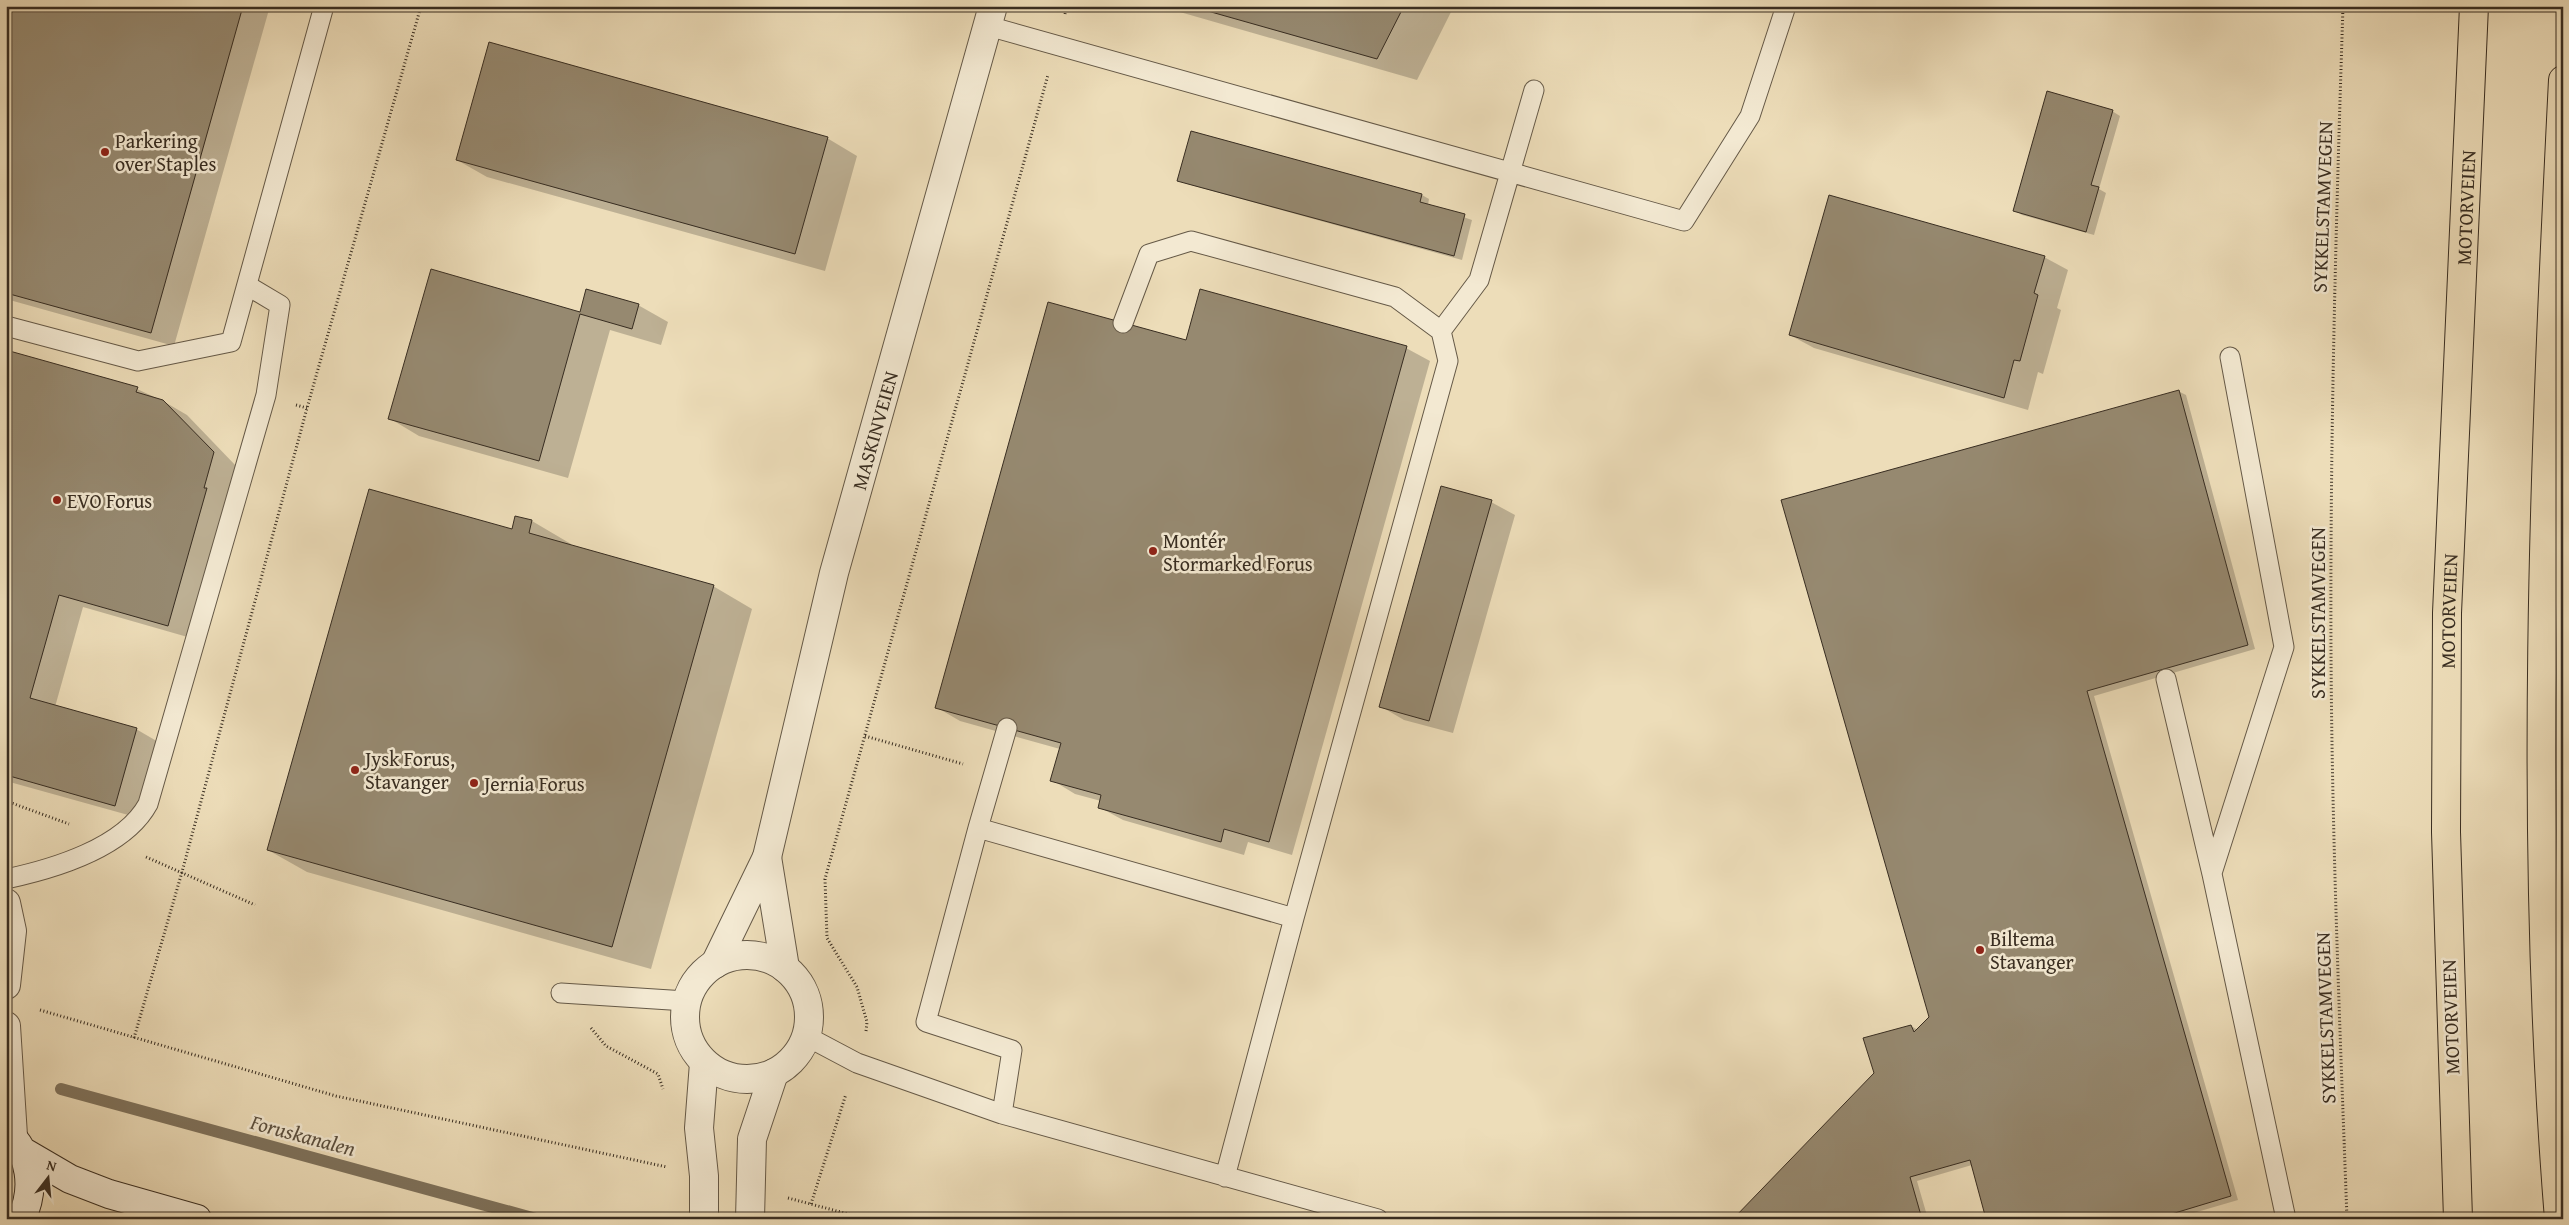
<svg xmlns="http://www.w3.org/2000/svg" width="2569" height="1225" viewBox="0 0 2569 1225" font-family="'Gentium Book Plus',serif">
  <style>
    .shadow { fill: #0003 }
    .lines { fill: none; stroke-linecap: round; stroke-linejoin: round }
    .stream { stroke: #7f735d; stroke-width: 12 }
    .building { fill: #968970; stroke: #382d21 }
    .lane-casing { stroke: #655947; stroke-width: 21 }
    .street-casing { stroke: #655947; stroke-width: 30 }
    .secondary-casing { stroke: #382d21; stroke-width: 30 }
    .highway-casing { stroke: #382d21; stroke-width: 30 }
    .path { stroke: #382d21; stroke-width: 3; stroke-dasharray: 1 2.5; stroke-linecap: butt }
    .lane { stroke: #f3e9d2; stroke-width: 19 }
    .street { stroke: #f3e9d2; stroke-width: 28 }
    .secondary { stroke: #f3e9d2; stroke-width: 28 }
    .highway { stroke: #edddb9; stroke-width: 28 }
    .poi-dot { fill: #8f2418; stroke: #f3e9d2; stroke-width: 2 }
    .labels { text-anchor: middle; dominant-baseline: central; stroke-width: 5; stroke-linejoin: round; paint-order: stroke }
    .poi-label { font-size: 20px; fill: #382d21; stroke: #f3e9d2; text-anchor: start }
    .street-label { font-size: 20px; fill: #382d21; stroke: #f3e9d2 }
    .water-label { font-size: 21px; font-style: italic; fill: #5c503f; stroke: #f3e9d2 }
  </style>
  <rect width="100%" height="100%" fill="#edddb9"/>
  <filter id="stains"><feTurbulence type="fractalNoise" baseFrequency=".004" numOctaves="4"/><feColorMatrix values="0 0 0 0 .2 0 0 0 0 .09 0 0 0 0 .02 0 0 0 .5 -.17"/></filter>
  <radialGradient id="worn" r=".72"><stop offset=".6" stop-color="#630" stop-opacity="0"/><stop offset="1" stop-color="#630" stop-opacity=".3"/></radialGradient>
  <path class="shadow" d="M6 6H270L174 346 6 299Z
    M1159 6H1449L1453 8 1417 80Z
    M2112 111 2120 116 2099 189 2106 193 2094 235 2022 215 2014 210Z
    M827 138 857 156 825 271 487 177 457 160Z
    M1179 180 1422 195 1429 199 1428 205 1472 220 1462 260 1187 184Z
    M2044 257 2068 270 2057 308 2061 310 2043 374 2038 372 2028 410 1814 348 1790 335Z
    M638 305 668 322 661 345 610 330 568 478 419 436 389 418 580 313Z
    M1187 341 1406 348 1430 361 1292 855 1248 842 1244 855 1123 820 1099 807 1101 801 1075 794 1052 780 1060 749 960 721 936 707Z
    M6 351 137 389 163 401 187 415 237 467 191 638 83 607 55 707 136 729 160 743 139 818 6 781Z
    M2178 391 2186 395 2255 649 2094 696 2238 1200 2173 1219H1988L1972 1165 1917 1181 1928 1219H1735L1876 1074 1911 1026 1918 1030 1930 1017Z
    M1491 502 1515 515 1453 733 1404 720 1380 706Z
    M516 518 532 521 571 544 570 546 713 586 752 609 651 969 307 872 268 850 513 530Z"/>
  <g class="lines">
    <path class="stream" d="M61 1089 536 1219"/>
  </g>
  <path class="building" d="M6 6H243L151 333 6 293Z
    M1190 6H1404L1377 59Z
    M489 42 828 137 795 254 456 160Z
    M2047 91 2113 110 2091 185 2099 187 2086 232 2013 211Z
    M1191 131 1422 194 1420 202 1465 214 1454 256 1177 181Z
    M1829 195 2045 256 2034 293 2038 295 2020 361 2014 360 2004 398 1789 335Z
    M431 269 580 312 586 289 639 304 632 329 580 314 539 461 388 419Z
    M1200 289 1407 346 1269 842 1224 829 1221 842 1098 808 1101 795 1050 781 1061 743 935 708 1048 302 1186 340Z
    M6 350 138 387 136 392 163 400 214 452 204 488H207L168 626 59 595 30 698 137 728 115 806 6 775Z
    M2179 390 2248 645 2087 691 2231 1196 2155 1219H1986L1970 1160 1910 1177 1922 1219H1733L1874 1073 1863 1038 1911 1025 1914 1032 1929 1017 1781 500Z
    M1441 486 1492 500 1429 721 1379 707Z
    M369 489 512 529 515 516 532 520 529 533 714 585 612 947 267 850Z"/>
  <g class="lines">
    <defs>
      <path id="lane" d="M988 26 1684 221 1750 116 1786 6
        M1123 323 1149 254 1191 241 1395 297 1441 331 1448 361 1294 918
        M6 326 138 361 231 342 324 6
        M1441 331 1479 280 1534 90
        M2166 679 2212 874 2286 1219
        M978 828 1007 728
        M2212 873 2284 647 2230 357
        M6 879C53 869 124 848 148 804L266 395 280 305 248 286
        M561 993 686 1001
        M806 1036 857 1063 1002 1114 1378 1219
        M1002 1114 1012 1050 926 1022 978 828 1294 918 1225 1177"/>
      <g id="street">
        <path id="s1" d="M767 857 834 573 993 6"/>
        <path d="M6 903 12 931 6 985"/>
        <circle cx="747" cy="1017" r="62"/>
        <path d="M715 964 767 857 785 968"/>
        <path d="M6 1026 13 1136"/>
        <path d="M704 1219V1176L699 1128 704 1063"/>
        <path d="M750 1219 752 1139 774 1073"/>
      </g>
      <path id="secondary" d="M6 1131C31 1153 36 1189 21 1219
        M22 1151 70 1179 109 1194 197 1219"/>
      <g id="highway">
        <path id="s2" d="M2458 1219 2446 832 2447 613 2474 6"/>
        <path d="M2559 1219C2528 839 2544 460 2563 80"/>
      </g>
    </defs>
    <use href="#lane" class="lane-casing"/>
    <use href="#street" class="street-casing"/>
    <use href="#secondary" class="secondary-casing"/>
    <use href="#highway" class="highway-casing"/>
    <path class="path" d="M2343 6C2336 222 2330 437 2331 652 2332 841 2340 1030 2347 1219
      M1065 14 1067 6
      M296 405 307 408
      M865 736 963 764
      M6 801 69 824
      M146 857 255 905
      M40 1010 336 1096 667 1167
      M591 1028 606 1046 658 1074 663 1089
      M866 1031 867 1022 857 987 827 938 825 879 1048 75
      M134 1038 182 872 307 408 421 6
      M788 1198 867 1219
      M811 1204 846 1094"/>
    <use href="#lane" class="lane"/>
    <use href="#street" class="street"/>
    <use href="#secondary" class="secondary"/>
    <use href="#highway" class="highway"/>
  </g>
  <g class="poi-dot">
    <circle cx="105" cy="152" r="5"/>
    <circle cx="57" cy="500" r="5"/>
    <circle cx="1153" cy="551" r="5"/>
    <circle cx="355" cy="770" r="5"/>
    <circle cx="474" cy="783" r="5"/>
    <circle cx="1980" cy="950" r="5"/>
  </g>
  <g class="labels">
    <g class="poi-label">
      <text x="115" y="140">Parkering<tspan x="115" dy="23">over Staples</tspan></text>
      <text x="67" y="500">EVO Forus</text>
      <text x="1163" y="540">Montér<tspan x="1163" dy="23">Stormarked Forus</tspan></text>
      <text x="365" y="758">Jysk Forus,<tspan x="365" dy="23">Stavanger</tspan></text>
      <text x="484" y="783">Jernia Forus</text>
      <text x="1990" y="938">Biltema<tspan x="1990" dy="23">Stavanger</tspan></text>
    </g>
    <g class="street-label">
      <text transform="translate(2322 207) rotate(-88)">SYKKELSTAMVEGEN</text>
      <text stroke="none"><textPath href="#s2" startOffset="1012">MOTORVEIEN</textPath></text>
      <text stroke="none"><textPath href="#s1" startOffset="440">MASKINVEIEN</textPath></text>
      <text stroke="none"><textPath href="#s2" startOffset="608">MOTORVEIEN</textPath></text>
      <text transform="translate(2317 613) rotate(-90)">SYKKELSTAMVEGEN</text>
      <text transform="translate(2450 1017) rotate(-92)">MOTORVEIEN</text>
      <text transform="translate(2325 1018) rotate(-92)">SYKKELSTAMVEGEN</text>
    </g>
    <g class="water-label">
      <text transform="translate(303 1135) rotate(15)">Foruskanalen</text>
    </g>
  </g>
  <rect width="2569" height="1225" fill="none" stroke="#edddb9" stroke-width="25"/>
  <rect x="8" y="8" width="2554" height="1210" fill="none" stroke="#382d21" stroke-width="2.5"/>
  <rect x="12" y="12" width="2544" height="1200" fill="none" stroke="#382d21"/>
  <g transform="translate(48 1178) rotate(16)" stroke="#f3e9d2" stroke-width="4" paint-order="stroke">
  <path d="M0-4L9 19L0 12L-9 19Z" fill="#382d21"/>
  <text y="-8" font-size="14" font-weight="bold" text-anchor="middle" fill="#382d21">N</text>
  </g>
  <rect width="100%" height="100%" filter="url(#stains)"/>
  <rect width="100%" height="100%" fill="url(#worn)"/>
</svg>
